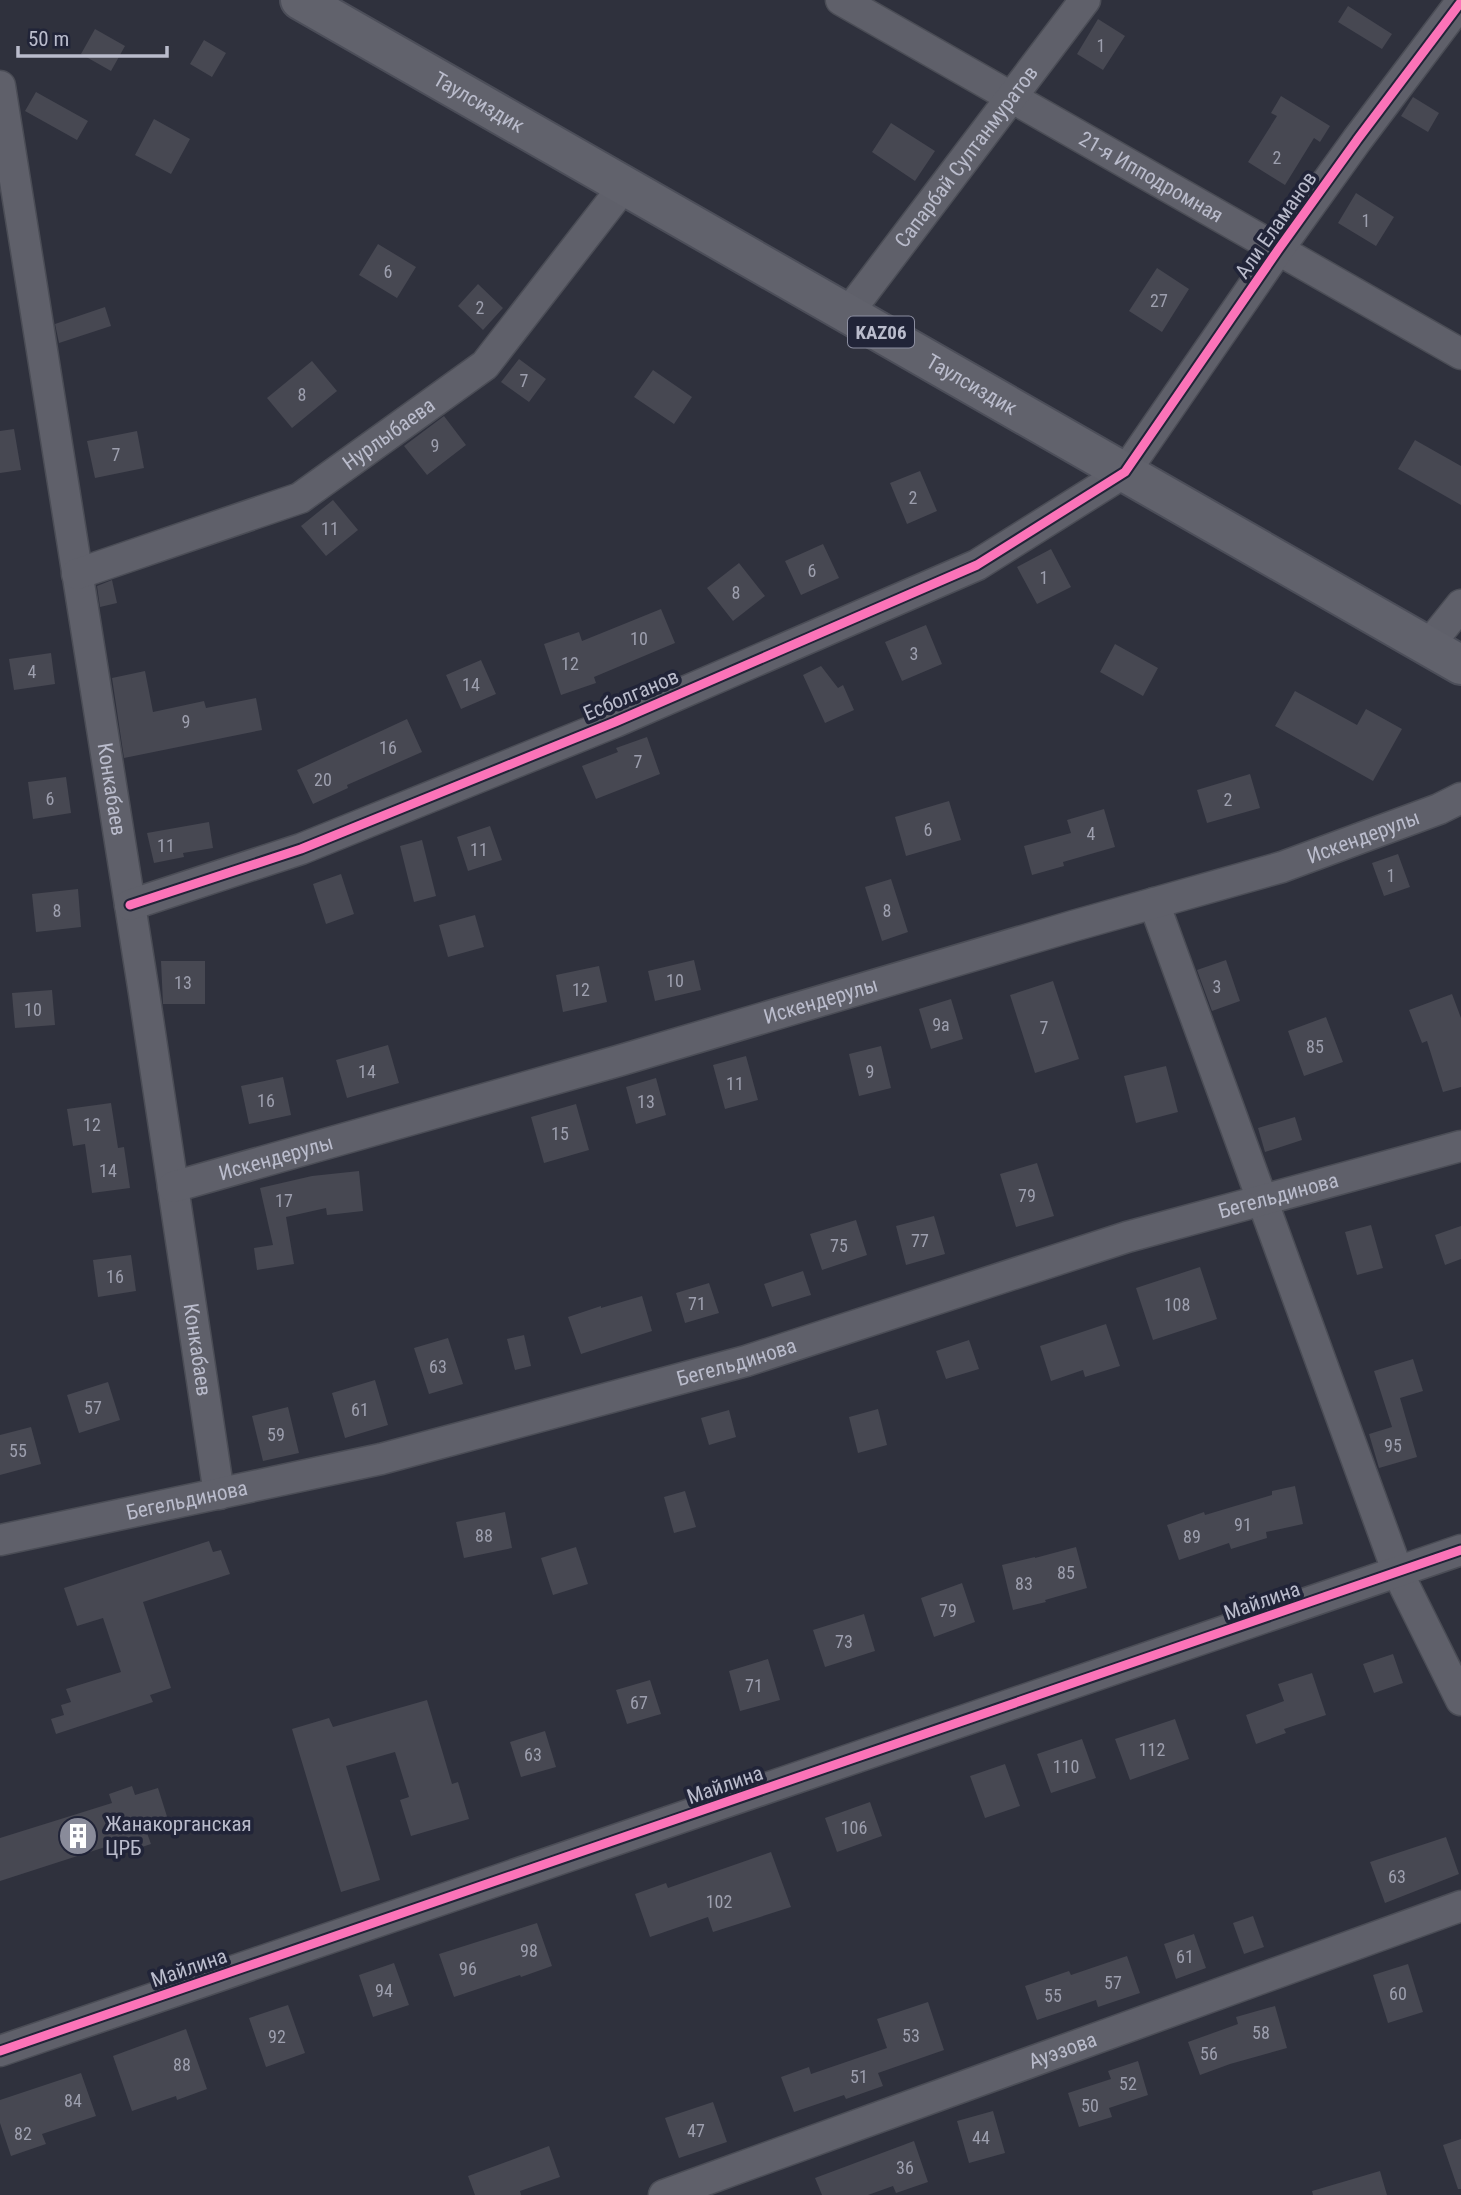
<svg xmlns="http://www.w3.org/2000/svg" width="1461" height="2195" viewBox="0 0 1461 2195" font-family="'Roboto Condensed',sans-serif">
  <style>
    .building { fill: #474852 }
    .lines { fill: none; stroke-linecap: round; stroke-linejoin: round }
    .minor-casing { stroke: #4b4d56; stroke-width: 33 }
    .major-casing { stroke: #4c4e59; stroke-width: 42 }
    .minor { stroke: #5f606a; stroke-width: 30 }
    .major { stroke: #61626c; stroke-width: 38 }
    .cycleway-casing { stroke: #212438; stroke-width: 13 }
    .cycleway { stroke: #fb73b8; stroke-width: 9 }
    .labels { text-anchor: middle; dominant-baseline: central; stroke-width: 7; stroke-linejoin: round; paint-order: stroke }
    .number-label { font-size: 18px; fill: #9d9fae }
    .shield { fill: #212438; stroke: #8c8ea0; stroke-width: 2 }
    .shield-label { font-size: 19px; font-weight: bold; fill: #babccc }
    .street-label { font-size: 21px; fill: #babccc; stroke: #212438 }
    .poi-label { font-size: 21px; fill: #babccc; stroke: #212438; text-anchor: start }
  </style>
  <rect width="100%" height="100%" fill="#2f313d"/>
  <path class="building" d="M1348 6 1392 34 1382 49 1338 22Z
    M1098 19 1125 36 1103 70 1077 54Z
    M95 29 125 46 111 71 81 54Z
    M204 40 226 53 212 77 190 64Z
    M36 92 88 121 77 140 25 111Z
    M1281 96 1330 126 1320 142 1314 138 1285 185 1248 162 1277 116 1271 113Z
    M1413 97 1439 113 1428 132 1401 116Z
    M154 119 190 139 171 174 135 155Z
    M891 123 935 151 915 181 872 152Z
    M1356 193 1394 217 1376 246 1338 223Z
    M378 244 416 267 397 298 359 275Z
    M1157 268 1189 289 1162 332 1129 311Z
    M478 284 503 308 483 330 458 306Z
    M105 307 111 326 59 343 55 324Z
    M519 359 546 379 529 402 501 382Z
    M312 361 337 391 292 428 267 398Z
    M653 370 692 397 674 424 634 397Z
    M444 416 466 445 427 475 404 446Z
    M14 429 21 470 0 473V431Z
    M137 431 144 468 95 478 87 441Z
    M1415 440 1461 466V505L1398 469Z
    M920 471 937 511 907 524 890 483Z
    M333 500 358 530 326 556 301 526Z
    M823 544 839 578 801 595 785 561Z
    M1051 549 1071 587 1037 604 1017 567Z
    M739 563 765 596 733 621 707 588Z
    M112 580 117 603 100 607 97 586Z
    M661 609 675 643 594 677 596 683 561 695 544 644 579 632 582 641Z
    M926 625 942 664 902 681 885 642Z
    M1115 644 1158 668 1143 696 1100 672Z
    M51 653 55 684 14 690 9 659Z
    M481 660 496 694 461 709 446 675Z
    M821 666 838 688 843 685 854 710 825 723 803 675Z
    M145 671 153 712 204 701 206 708 256 698 262 730 124 758 112 678Z
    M1295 691 1357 725 1366 709 1402 729 1373 781 1275 726Z
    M407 719 422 752 347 785 348 788 313 804 297 770Z
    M647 737 660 774 596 799 582 766 618 752 616 748Z
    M1250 774 1260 808 1207 823 1197 790Z
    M66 777 71 813 33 819 28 782Z
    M949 801 961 840 906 856 895 817Z
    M1104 809 1115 847 1063 862 1064 866 1032 875 1024 846 1071 833 1067 820Z
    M209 822 213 848 183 853 184 857 154 863 147 833Z
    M490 826 502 860 468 871 457 837Z
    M422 840 436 896 414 902 400 846Z
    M1398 854 1410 887 1384 896 1372 863Z
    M341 874 354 914 326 924 313 884Z
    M891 879 908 932 882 941 865 887Z
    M78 889 81 927 36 932 32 894Z
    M475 915 484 947 448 957 439 925Z
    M694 960 701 990 655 1001 648 971Z
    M1226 960 1240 1001 1212 1011 1197 970Z
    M161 961H205V1004H163Z
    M599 966 607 1002 563 1012 556 975Z
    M1053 981 1079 1059 1035 1073 1010 995Z
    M52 990 55 1025 15 1028 12 993Z
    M1452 994 1461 1018V1087L1443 1092 1427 1041 1422 1043 1409 1010Z
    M951 999 963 1039 931 1049 919 1009Z
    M1326 1017 1343 1062 1304 1076 1288 1031Z
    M388 1045 399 1083 347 1098 336 1060Z
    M881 1046 891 1088 859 1096 849 1054Z
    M746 1056 758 1100 725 1109 713 1065Z
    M1166 1066 1178 1112 1136 1123 1124 1076Z
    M283 1077 291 1115 249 1124 241 1086Z
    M656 1078 666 1115 636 1124 626 1087Z
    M111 1103 118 1148 124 1147 130 1188 92 1193 85 1144 73 1146 67 1109Z
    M576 1104 589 1150 544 1163 531 1117Z
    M1295 1117 1302 1140 1265 1152 1258 1128Z
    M1037 1163 1054 1216 1016 1227 1000 1174Z
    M359 1171 363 1211 327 1215 326 1208 286 1217 294 1264 257 1270 254 1248 273 1245 260 1188 312 1176Z
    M934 1216 945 1254 906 1265 896 1226Z
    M856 1220 867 1255 822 1270 810 1234Z
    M1371 1225 1383 1268 1357 1275 1345 1232Z
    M1461 1226V1259L1445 1265 1435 1235Z
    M131 1255 136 1291 98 1297 93 1260Z
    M1200 1267 1217 1319 1153 1340 1136 1288Z
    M803 1271 811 1295 772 1307 764 1284Z
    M709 1283 719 1313 685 1323 676 1293Z
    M642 1296 652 1331 581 1354 568 1317 601 1306V1308Z
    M1106 1324 1120 1366 1085 1377 1083 1370 1051 1381 1040 1346Z
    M524 1335 531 1366 515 1370 507 1339Z
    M448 1338 463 1384 429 1394 414 1348Z
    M969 1340 979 1369 946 1379 936 1351Z
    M1413 1359 1423 1391 1400 1398 1417 1457 1379 1468 1369 1434 1392 1427 1374 1371Z
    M375 1380 388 1425 345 1438 332 1393Z
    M108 1382 120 1420 79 1433 67 1395Z
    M288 1407 299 1453 263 1461 252 1416Z
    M878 1409 887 1445 858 1453 849 1417Z
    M729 1410 736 1437 709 1445 701 1418Z
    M31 1427 41 1464 0 1475V1435Z
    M1295 1486 1303 1524 1266 1532 1267 1538 1231 1549 1229 1543 1179 1560 1167 1525 1204 1512 1205 1515 1272 1495V1491Z
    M685 1491 696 1527 674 1533 664 1497Z
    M505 1512 512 1548 464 1558 456 1522Z
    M209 1541 213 1552 221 1550 230 1574 143 1602 171 1688 150 1695 153 1702 56 1734 51 1719 64 1715 61 1705 71 1702 66 1689 121 1672 103 1618 77 1626 64 1588Z
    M576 1547 588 1584 553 1595 541 1558Z
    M1076 1547 1087 1588 1045 1600 1046 1602 1013 1610 1002 1565 1035 1557V1558Z
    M962 1583 975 1622 934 1637 921 1598Z
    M864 1614 875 1651 825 1667 813 1630Z
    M1393 1654 1403 1683 1374 1693 1363 1664Z
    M768 1659 780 1700 740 1711 729 1671Z
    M1312 1673 1326 1715 1284 1729 1286 1733 1256 1744 1246 1715 1284 1701 1278 1684Z
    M650 1680 661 1714 627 1724 616 1690Z
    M427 1700 452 1784 458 1782 469 1819 411 1836 400 1800 409 1797 395 1752 346 1766 380 1880 341 1892 292 1729 329 1718 333 1727Z
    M1175 1719 1189 1759 1130 1780 1115 1739Z
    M545 1731 556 1767 521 1777 510 1742Z
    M1082 1739 1096 1778 1051 1793 1037 1754Z
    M1005 1764 1020 1806 985 1818 970 1776Z
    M132 1786 135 1795 158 1788 170 1826 147 1833 151 1844 133 1850 130 1839 0 1881V1838L112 1803 109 1794Z
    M870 1802 882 1836 837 1852 825 1818Z
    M1446 1837 1459 1874 1385 1903 1370 1862Z
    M771 1852 791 1907 713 1932 708 1917 650 1937 635 1894 666 1883 668 1888Z
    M1253 1916 1264 1947 1244 1954 1233 1923Z
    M537 1923 552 1966 521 1977 520 1975 454 1997 439 1954Z
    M1194 1934 1206 1968 1176 1979 1164 1944Z
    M1127 1956 1140 1993 1098 2007 1096 2000 1037 2020 1025 1986 1069 1971 1071 1975Z
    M394 1963 409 2005 373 2017 359 1975Z
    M1408 1964 1423 2012 1388 2023 1373 1975Z
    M928 2002 944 2050 878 2073 883 2086 846 2099 844 2095 794 2112 781 2077 809 2067 811 2074 887 2048 877 2019Z
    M288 2005 305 2053 266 2067 249 2018Z
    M1275 2006 1287 2048 1230 2064 1200 2075 1188 2042 1238 2024 1236 2017Z
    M186 2029 207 2089 177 2100 176 2096 132 2111 113 2056Z
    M1138 2061 1148 2095 1109 2108 1112 2117 1079 2127 1068 2093 1111 2079 1108 2071Z
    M81 2073 96 2116 42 2134 46 2144 11 2156 0 2123V2100Z
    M713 2102 727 2142 679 2158 665 2118Z
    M993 2111 1005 2153 969 2163 957 2121Z
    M1461 2139V2189H1458L1443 2145Z
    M914 2141 928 2182 896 2193 893 2186 868 2195H822L815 2178Z
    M549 2146 560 2177 520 2191 521 2195H475L468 2176Z
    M1380 2171 1387 2195H1313L1312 2191Z"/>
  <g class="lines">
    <defs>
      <g id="minor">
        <path id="s1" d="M841 0 1461 354"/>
        <path id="s2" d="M0 86 144 993 219 1494"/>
        <path id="s3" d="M848 313 1085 0"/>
        <path id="s4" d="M77 574 300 498 485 365 624 186"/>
        <path d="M1428 646 1461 605"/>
        <path d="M1154 903 1398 1573 1461 1700"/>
        <path d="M130 905 301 849 615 722 977 565 1125 472 1278 250 1357 140 1461 2"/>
        <path id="s5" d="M173 1187 618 1061 1073 926 1282 867 1439 809 1461 798"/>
        <path id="s6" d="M0 1540 381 1459 746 1361 1127 1237 1461 1146"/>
        <path d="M0 2051 1461 1550"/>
        <path id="s7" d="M664 2195 1461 1906"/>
      </g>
      <g id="major">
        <path id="s8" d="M300 0 1461 665"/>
      </g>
    </defs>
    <use href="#minor" class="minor-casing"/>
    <use href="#major" class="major-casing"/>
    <use href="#minor" class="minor"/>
    <use href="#major" class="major"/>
    <defs>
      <path id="cycleway" d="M130 905 301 849 615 722 977 565 1125 472 1278 250 1357 140 1461 2
        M0 2051 1461 1550"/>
    </defs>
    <use href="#cycleway" class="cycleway-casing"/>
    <use href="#cycleway" class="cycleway"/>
  </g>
  <defs>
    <symbol id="building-disc" viewBox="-11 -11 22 22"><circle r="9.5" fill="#898b9a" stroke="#212438"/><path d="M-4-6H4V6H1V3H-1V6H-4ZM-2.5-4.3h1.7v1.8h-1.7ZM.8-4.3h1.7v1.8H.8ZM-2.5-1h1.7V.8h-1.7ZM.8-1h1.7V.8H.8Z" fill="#fff"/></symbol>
  </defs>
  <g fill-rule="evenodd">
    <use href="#building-disc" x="56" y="1814" width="44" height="44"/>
  </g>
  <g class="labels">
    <g class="number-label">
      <text x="1101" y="45">1</text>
      <text x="1277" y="157">2</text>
      <text x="1366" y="220">1</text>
      <text x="388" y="271">6</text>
      <text x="1159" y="300">27</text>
      <text x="480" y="307">2</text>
      <text x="524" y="380">7</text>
      <text x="302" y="394">8</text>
      <text x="435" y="445">9</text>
      <text x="116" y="454">7</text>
      <text x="913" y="497">2</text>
      <text x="330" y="528">11</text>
      <text x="812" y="570">6</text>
      <text x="1044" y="577">1</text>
      <text x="736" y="592">8</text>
      <text x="639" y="638">10</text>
      <text x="914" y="653">3</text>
      <text x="570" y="663">12</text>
      <text x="32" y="671">4</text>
      <text x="471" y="684">14</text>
      <text x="186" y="721">9</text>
      <text x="388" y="747">16</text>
      <text x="638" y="761">7</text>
      <text x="323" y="779">20</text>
      <text x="50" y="798">6</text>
      <text x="1228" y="799">2</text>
      <text x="928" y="829">6</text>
      <text x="1091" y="833">4</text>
      <text x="166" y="845">11</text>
      <text x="479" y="849">11</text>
      <text x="1391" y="875">1</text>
      <text x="57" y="910">8</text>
      <text x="887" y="910">8</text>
      <text x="675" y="980">10</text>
      <text x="183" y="982">13</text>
      <text x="1217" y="986">3</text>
      <text x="581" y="989">12</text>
      <text x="33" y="1009">10</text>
      <text x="941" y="1024">9а</text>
      <text x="1044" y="1027">7</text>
      <text x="1315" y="1046">85</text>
      <text x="367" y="1071">14</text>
      <text x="870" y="1071">9</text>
      <text x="735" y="1083">11</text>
      <text x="266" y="1100">16</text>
      <text x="646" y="1101">13</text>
      <text x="92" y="1124">12</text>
      <text x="560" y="1133">15</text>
      <text x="108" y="1170">14</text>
      <text x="1027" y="1195">79</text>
      <text x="284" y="1200">17</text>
      <text x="920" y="1240">77</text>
      <text x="839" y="1245">75</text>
      <text x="115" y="1276">16</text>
      <text x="697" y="1303">71</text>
      <text x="1177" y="1304">108</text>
      <text x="438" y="1366">63</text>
      <text x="93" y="1407">57</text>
      <text x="360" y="1409">61</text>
      <text x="276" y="1434">59</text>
      <text x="1393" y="1445">95</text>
      <text x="18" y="1450">55</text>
      <text x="1243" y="1524">91</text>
      <text x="484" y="1535">88</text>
      <text x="1192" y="1536">89</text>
      <text x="1066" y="1572">85</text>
      <text x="1024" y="1583">83</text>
      <text x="948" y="1610">79</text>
      <text x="844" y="1641">73</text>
      <text x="754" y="1685">71</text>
      <text x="639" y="1702">67</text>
      <text x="1152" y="1749">112</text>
      <text x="533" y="1754">63</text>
      <text x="1066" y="1766">110</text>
      <text x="854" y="1827">106</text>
      <text x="1397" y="1876">63</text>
      <text x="719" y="1901">102</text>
      <text x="529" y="1950">98</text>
      <text x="1185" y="1956">61</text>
      <text x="468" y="1968">96</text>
      <text x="1113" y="1982">57</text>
      <text x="384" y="1990">94</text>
      <text x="1398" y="1993">60</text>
      <text x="1053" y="1995">55</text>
      <text x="1261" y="2032">58</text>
      <text x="911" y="2035">53</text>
      <text x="277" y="2036">92</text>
      <text x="1209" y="2053">56</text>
      <text x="182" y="2064">88</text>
      <text x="859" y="2076">51</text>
      <text x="1128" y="2083">52</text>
      <text x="73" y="2100">84</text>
      <text x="1090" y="2105">50</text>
      <text x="696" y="2130">47</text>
      <text x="23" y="2133">82</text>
      <text x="981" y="2137">44</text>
      <text x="905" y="2167">36</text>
    </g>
    <rect class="shield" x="848" y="316.5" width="66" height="31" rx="5"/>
    <g class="shield-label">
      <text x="881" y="332">KAZ06</text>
    </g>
    <g class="street-label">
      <text stroke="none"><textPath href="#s8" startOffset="206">Таулсиздик</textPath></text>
      <text stroke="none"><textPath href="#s3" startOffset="196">Сапарбай Султанмуратов</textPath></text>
      <text stroke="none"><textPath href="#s1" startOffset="357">21-я Ипподромная</textPath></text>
      <text transform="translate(1276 225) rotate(-55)">Али Еламанов</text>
      <text stroke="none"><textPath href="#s8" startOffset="774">Таулсиздик</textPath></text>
      <text stroke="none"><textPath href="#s4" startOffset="345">Нурлыбаева</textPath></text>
      <text transform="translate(631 695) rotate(-23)">Есболганов</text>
      <text stroke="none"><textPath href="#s2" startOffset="712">Конкабаев</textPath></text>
      <text stroke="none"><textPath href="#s5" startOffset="1241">Искендерулы</textPath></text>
      <text stroke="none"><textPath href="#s5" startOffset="674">Искендерулы</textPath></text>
      <text stroke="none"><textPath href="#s5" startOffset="107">Искендерулы</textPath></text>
      <text stroke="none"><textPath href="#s6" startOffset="1325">Бегельдинова</textPath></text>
      <text stroke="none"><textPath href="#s2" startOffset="1279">Конкабаев</textPath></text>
      <text stroke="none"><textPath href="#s6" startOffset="758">Бегельдинова</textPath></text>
      <text stroke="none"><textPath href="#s6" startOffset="191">Бегельдинова</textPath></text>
      <text transform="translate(1262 1601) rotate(-19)">Майлина</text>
      <text transform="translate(725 1785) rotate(-19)">Майлина</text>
      <text transform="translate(189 1968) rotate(-19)">Майлина</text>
      <text stroke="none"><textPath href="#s7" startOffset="424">Ауэзова</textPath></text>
    </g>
    <g class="poi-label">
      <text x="105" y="1824">Жанакорганская<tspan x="105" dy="24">ЦРБ</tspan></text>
    </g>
  </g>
  <path d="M18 46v10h149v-10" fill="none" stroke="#babccc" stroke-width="3.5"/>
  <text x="28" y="46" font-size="21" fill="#babccc" stroke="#212438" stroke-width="5" paint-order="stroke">50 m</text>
</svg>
